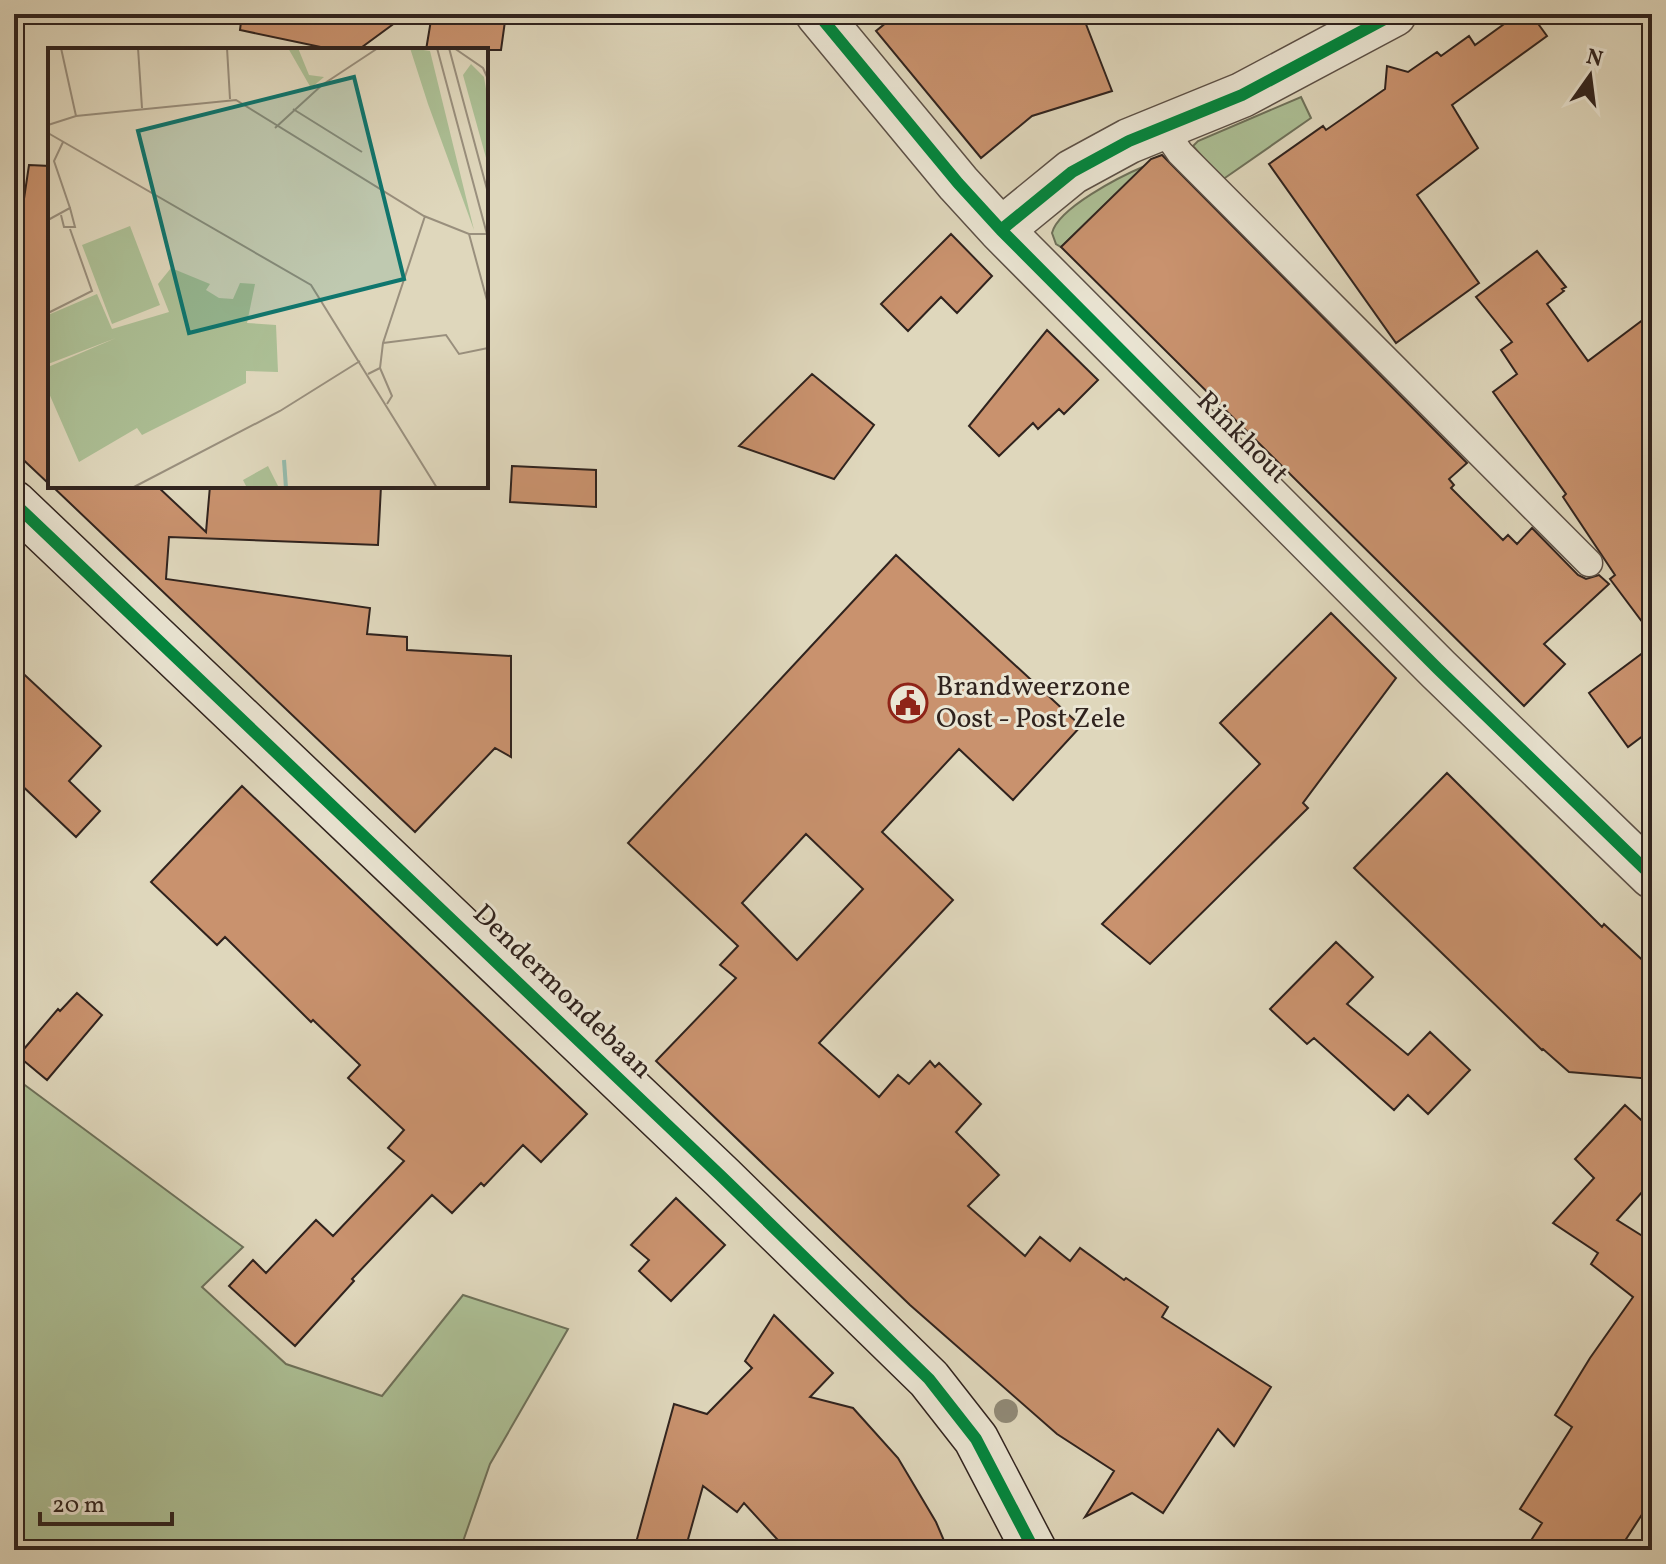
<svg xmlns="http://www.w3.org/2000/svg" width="1666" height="1564" viewBox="0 0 1666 1564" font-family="Vollkorn,serif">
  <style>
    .green { fill: #acbf95; stroke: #6e715a; stroke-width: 2 }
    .building { fill: #c9926e; stroke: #30231e; stroke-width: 2; fill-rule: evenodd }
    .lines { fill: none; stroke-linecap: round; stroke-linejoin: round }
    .lane-casing { stroke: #5c5046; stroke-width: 29 }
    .street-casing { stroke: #5c5046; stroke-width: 47 }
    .secondary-casing { stroke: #30231e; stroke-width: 47 }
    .lane { stroke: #eae5d3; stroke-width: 26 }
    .street { stroke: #eae5d3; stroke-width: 44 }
    .secondary { stroke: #eae5d3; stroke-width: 44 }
    .cycleway-casing { stroke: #eae5d3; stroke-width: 17 }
    .cycleway { stroke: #00873e; stroke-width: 12 }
    .tree { fill: #908976 }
    .labels { text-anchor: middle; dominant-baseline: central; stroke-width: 6; stroke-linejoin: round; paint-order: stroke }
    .street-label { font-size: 28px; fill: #30231e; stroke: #eae5d3 }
    .poi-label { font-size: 28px; fill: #30231e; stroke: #eae5d3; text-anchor: start }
    .inset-river { fill: none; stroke: #95baab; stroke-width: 4 }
    .inset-road { fill: none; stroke: #998f7d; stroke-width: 2 }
    .view { fill: #0f766e; fill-opacity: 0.15; stroke: #0f766e; stroke-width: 4 }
    .inset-edge { fill: none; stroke: #30231e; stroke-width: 4 }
  </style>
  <rect width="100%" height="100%" fill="#dfd7bc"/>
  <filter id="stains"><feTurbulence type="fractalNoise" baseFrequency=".0025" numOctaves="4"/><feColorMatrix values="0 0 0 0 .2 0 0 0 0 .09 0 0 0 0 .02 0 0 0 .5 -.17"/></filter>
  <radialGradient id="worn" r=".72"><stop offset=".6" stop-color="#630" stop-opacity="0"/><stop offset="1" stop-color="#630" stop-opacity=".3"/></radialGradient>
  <path class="green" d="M1301 97 1311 118 1222 180 1193 146 1198 141Z
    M1145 166 1061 247 1056 244 1052 233C1058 208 1121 176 1145 166Z
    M14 1077 243 1247 202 1287 286 1364 382 1396 463 1295 568 1329 490 1464 460 1550H14Z"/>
  <path class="building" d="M242 14H407L358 50H335L240 30Z
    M432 14H506L501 50H426Z
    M897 14H1082L1112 91 1032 116 981 158 876 31Z
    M1518 14H1531L1547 36 1452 105 1478 148 1417 195 1479 283 1396 343 1269 164 1323 126 1326 130 1385 89 1387 66 1408 72 1437 52 1441 56 1469 36 1475 45Z
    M1162 155 1467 463 1449 479 1454 485 1451 488 1503 540 1508 535 1517 544 1532 528 1578 575 1586 579 1599 575 1609 584 1544 644 1565 664 1524 706 1061 247 1151 159Z
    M29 165 50 166V485L14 451V266Z
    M951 234 992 276 957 313 941 297 908 331 881 304Z
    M1537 251 1566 287 1562 289 1564 291 1547 304 1588 361 1652 313V635L1610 579 1615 575 1563 497 1566 494 1493 392 1517 374 1501 350 1512 342 1476 297Z
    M1047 330 1098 380 1064 414 1059 409 1038 429 1033 423 999 456 969 426Z
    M812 374 874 425 834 479 739 446Z
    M512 466 596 470V507L510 502Z
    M52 486H157L206 532 210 486H381L378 545 169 537 166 579 370 608 367 634 407 637V650L511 656V757L495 748 415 832Z
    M896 555 1081 726 1013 800 959 749 882 832 953 900 819 1043 879 1097 898 1075 909 1084 930 1061 935 1067 939 1063 981 1104 956 1132 999 1175 968 1206 1025 1256 1040 1237 1070 1261 1080 1248 1124 1280 1126 1278 1168 1307 1162 1317 1271 1387 1234 1446 1218 1429 1163 1513 1132 1493 1085 1517 1114 1471 1057 1434 910 1305 656 1061 736 978 720 965 738 946 628 843ZM806 834 863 889 797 960 742 903Z
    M1331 613 1396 678 1303 803 1308 808 1150 964 1102 924 1260 764 1220 723Z
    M1652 646V729L1628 747 1589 693Z
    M14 665 101 746 69 781 100 811 76 837 14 778Z
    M1447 773 1602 927 1604 924 1652 969V1079L1569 1072 1543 1049 1542 1050 1354 868Z
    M242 786 587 1114 541 1162 523 1145 484 1186 481 1183 452 1213 432 1195 352 1279 354 1281 295 1346 229 1286 253 1260 266 1273 316 1220 333 1236 404 1161 388 1148 404 1130 348 1078 360 1065 313 1020 311 1022 225 937 217 945 151 882Z
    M1336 942 1373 977 1347 1004 1408 1055 1430 1032 1470 1070 1428 1114 1408 1095 1394 1110 1314 1038 1307 1044 1270 1009Z
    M77 993 102 1015 47 1080 18 1056 58 1009 60 1011Z
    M1625 1105 1652 1130V1181L1617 1220 1652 1242V1499L1619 1550H1525L1542 1523 1520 1509 1572 1427 1555 1415 1590 1358 1633 1297 1591 1264 1598 1253 1553 1223 1594 1178 1575 1159Z
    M676 1198 725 1245 671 1301 639 1271 649 1260 631 1245Z
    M774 1315 833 1373 810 1397 853 1408 898 1458 936 1522 948 1550H787L744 1503 737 1512 703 1486 685 1550H634L674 1404 707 1414 752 1368 745 1361Z"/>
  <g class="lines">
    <defs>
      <path id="lane" d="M1162 127 1180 153 1589 563"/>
      <path id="street" d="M818 14 958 183 1001 230 1438 669 1652 876
        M1001 230 1072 172 1129 141 1242 95 1394 14"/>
      <path id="secondary" d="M14 503 722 1177 929 1379 976 1439 1034 1550"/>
    </defs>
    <use href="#lane" class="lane-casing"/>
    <use href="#street" class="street-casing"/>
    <use href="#secondary" class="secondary-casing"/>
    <use href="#lane" class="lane"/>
    <use href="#street" class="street"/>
    <use href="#secondary" class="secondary"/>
    <defs>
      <path id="cycleway" d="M818 14 958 183 1001 230 1438 669 1652 876
        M1001 230 1072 172 1129 141 1242 95 1394 14
        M14 503 722 1177 929 1379 976 1439 1034 1550"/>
    </defs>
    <use href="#cycleway" class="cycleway-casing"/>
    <use href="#cycleway" class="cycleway"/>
  </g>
  <circle class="tree" cx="1006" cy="1411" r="12"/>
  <defs>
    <symbol id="civic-ring" viewBox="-11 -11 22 22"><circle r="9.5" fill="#eae5d3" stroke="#8f2418" stroke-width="1.5"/><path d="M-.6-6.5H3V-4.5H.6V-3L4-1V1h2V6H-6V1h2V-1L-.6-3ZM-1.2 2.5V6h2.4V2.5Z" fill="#8f2418"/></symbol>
  </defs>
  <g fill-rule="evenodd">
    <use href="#civic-ring" x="886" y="681" width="44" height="44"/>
  </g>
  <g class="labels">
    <g class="street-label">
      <text transform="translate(1242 438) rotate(45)">Rinkhout</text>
      <text transform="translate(562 992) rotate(44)">Dendermondebaan</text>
    </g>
    <g class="poi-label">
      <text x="936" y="687">Brandweerzone<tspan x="936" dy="32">Oost - Post Zele</tspan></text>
    </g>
  </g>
  <g transform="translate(48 48)">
    <rect width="440" height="440" fill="#dfd7bc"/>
    <path d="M240 0H250L261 27 276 29 263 40ZM362 0 382 3 426 182 380 56ZM423 16 436 29 440 53V117L415 27ZM82 178 112 257 64 276 34 197ZM123 220 162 236 158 242 171 250 185 251 192 235 207 236 199 275 228 277 230 324 198 323V335L94 387 89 380 31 414 0 343V319L68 290 0 316V267L49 246 64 281 121 264 110 236ZM220 418 231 440H199L195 432Z" fill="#acbf95"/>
    <path class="inset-river" d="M236 412 238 440"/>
    <path class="inset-road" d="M13 0 28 68M90 0 94 60M179 0 182 51M389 0 440 190M401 0 440 145M406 0 435 20 440 31M245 61 314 104M0 77 28 68 188 52 376 168 421 186H439M227 80 274 37 330 0M0 85 263 237 389 440M13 167 16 179H27L22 160M0 172 22 160 6 113 15 94M421 186 440 256M0 265 44 243 22 181M335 295 398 287 411 306 440 300M332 320 344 348 339 356M320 326 332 320 335 295 377 168M84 440 232 363 312 313"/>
    <path class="view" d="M306 29 356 231 141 285 90 83Z"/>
    <rect width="440" height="440" class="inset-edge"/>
  </g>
  <rect width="1666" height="1564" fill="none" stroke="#dfd7bc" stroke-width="48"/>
  <rect x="16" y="16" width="1634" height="1532" fill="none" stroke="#30231e" stroke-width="4"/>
  <rect x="24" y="24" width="1618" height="1516" fill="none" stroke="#30231e" stroke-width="2"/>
  <g transform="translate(1590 76) rotate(14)" stroke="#eae5d3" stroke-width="6" paint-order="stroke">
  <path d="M0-6L14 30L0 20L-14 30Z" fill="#30231e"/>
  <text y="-12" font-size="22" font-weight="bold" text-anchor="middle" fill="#30231e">N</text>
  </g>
  <path d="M40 1512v12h132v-12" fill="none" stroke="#30231e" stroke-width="4"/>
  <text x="52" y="1512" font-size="24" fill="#30231e" stroke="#eae5d3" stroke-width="6" paint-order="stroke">20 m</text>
  <rect width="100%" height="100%" filter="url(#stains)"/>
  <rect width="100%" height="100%" fill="url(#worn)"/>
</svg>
